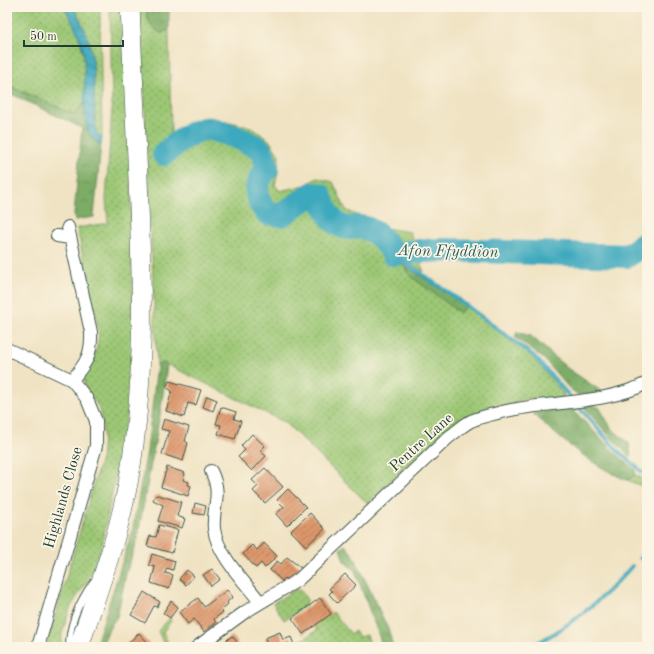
<svg xmlns="http://www.w3.org/2000/svg" width="654" height="654" viewBox="0 0 654 654" font-family="'Old Standard TT',serif">
  <style>
    .grass { fill: url(#grass-dots); stroke: #5e8254 }
    .forest { fill: url(#forest-crowns); stroke: #4e744d }
    .water { fill: url(#water-waves); stroke: #2e7379 }
    .lines { fill: none; stroke-linecap: round; stroke-linejoin: round }
    .stream { stroke: #3ea9be; stroke-width: 4 }
    .river { stroke: #3ea9be; stroke-width: 24 }
    .building { fill: url(#building-hatch) }
    .service-casing { stroke: #3e5649; stroke-width: 8 }
    .minor-casing { stroke: #3e5649; stroke-width: 14 }
    .primary-casing { stroke: #3e5649; stroke-width: 20 }
    .service { stroke: #fff; stroke-width: 6 }
    .minor { stroke: #fff; stroke-width: 12 }
    .primary { stroke: #fff; stroke-width: 19 }
    .labels { text-anchor: middle; dominant-baseline: central; stroke-width: 3.5; stroke-linejoin: round; paint-order: stroke }
    .street-label { font-size: 15px; fill: #1f3d34; stroke: #fcf5e5 }
    .water-label { font-size: 16px; font-style: italic; fill: #285d5d; stroke: #fcf5e5 }
  </style>
  <defs>
    <pattern id="grass-dots" width="8" height="8" patternUnits="userSpaceOnUse"><rect width="8" height="8" fill="#9cc774"/><path d="M2 2h.1M6 6h.1" fill="none" stroke="#7fa360" stroke-width="1.8" stroke-linecap="round"/></pattern>
    <pattern id="forest-crowns" width="20" height="18" patternUnits="userSpaceOnUse"><rect width="20" height="18" fill="#7dac66"/><path d="M2 6a3 3 0 1 1 6 0M12 15a3 3 0 1 1 6 0" fill="none" stroke="#668d55"/></pattern>
    <pattern id="water-waves" width="16" height="10" patternUnits="userSpaceOnUse"><rect width="16" height="10" fill="#3ea9be"/><path d="M0 5q4-4 8 0t8 0" fill="none" stroke="#338b9b"/></pattern>
    <pattern id="building-hatch" width="6" height="6" patternUnits="userSpaceOnUse"><rect width="6" height="6" fill="#dd966b"/><path d="M-1 1l2-2M0 6l6-6M5 7l2-2" fill="none" stroke="#b37c59"/></pattern>
  </defs>
  <rect width="100%" height="100%" fill="#fcf5e5"/>
  <filter id="ink" filterUnits="userSpaceOnUse"><feTurbulence type="fractalNoise" baseFrequency=".025" numOctaves="2"/><feDisplacementMap in="SourceGraphic" scale="8" xChannelSelector="R" yChannelSelector="G"/><feConvolveMatrix kernelMatrix="1 2 1 2 8 2 1 2 1" color-interpolation-filters="sRGB"/></filter>
  <filter id="wash" filterUnits="userSpaceOnUse"><feTurbulence type="fractalNoise" baseFrequency=".012" numOctaves="4" result="noise"/><feDisplacementMap in="SourceGraphic" scale="16" xChannelSelector="R" yChannelSelector="G"/><feGaussianBlur stdDeviation="0.9" result="paint"/><feColorMatrix in="noise" values="0 0 0 0 0 0 0 0 0 0 0 0 0 0 0 0 0 1.4 0 .05"/><feComposite in="paint" operator="in"/></filter>
  <g filter="url(#wash)">
    <rect width="100%" height="100%" fill="#f0e3c3"/>
    <path class="grass" d="M7 7H64L78 31 84 57 85 103 73 114 7 85Z
      M73 7H100L102 138 97 134C92 107 97 77 91 50 88 35 81 21 73 7Z
      M110 7H122L130 125 134 358 127 416 102 544 93 572 71 606 62 633 61 647H46L101 459C103 441 105 424 98 407 94 398 85 390 84 380 82 370 92 362 95 353 98 346 98 339 99 332L77 228 108 223 106 199 112 108Z
      M140 7H148L146 15 160 33 169 30 171 135 188 124 209 117 251 127 269 140 279 155 278 173 275 185 280 191 305 185 317 178 333 182 346 210 385 228 410 232 416 249 397 251C394 244 389 243 384 238 382 236 380 231 377 229 365 222 350 227 341 222 332 216 327 203 322 194 303 188 295 209 278 212 275 213 271 211 268 211L262 204 259 188C273 165 273 154 248 141L246 136C233 131 215 122 200 127 188 131 178 140 166 143L163 158C176 150 188 137 202 133 225 126 249 149 264 163 264 170 259 174 256 181 250 195 256 206 265 217L282 218 313 196H318L328 219 345 231H364L373 235 392 256 404 265 408 274 460 312 465 306 530 355 563 393 564 398 538 401 530 398 520 400 509 406 476 413 457 421 397 475 368 504 286 423 164 363 157 365Z
      M417 254 424 272 400 257Z
      M635 475 647 480V488L627 480Z
      M296 589C302 590 304 595 307 600L306 605 284 620 273 603Z
      M333 612 351 634 355 631 359 637 367 635 371 647 381 642 383 647H304L300 641 317 630 314 626Z
      M170 618 171 621 163 632 169 645 186 647H165L158 631Z"/>
    <path class="forest" d="M148 7H169V30L160 33C150 26 145 19 148 7Z
      M7 85 73 114 85 103C87 119 87 136 101 145L94 217 75 220 74 214 82 128 7 92Z
      M404 265 465 306 460 313 408 274Z
      M517 332 531 336 567 368 604 393 578 395 568 387 544 359 515 337Z
      M164 363 167 365 160 415 137 540 126 574 117 617 111 625 101 647H95L132 532 147 451 157 365Z
      M583 403 599 407 612 429 629 443 631 457 614 441 583 406Z
      M570 407 614 452 635 470V475L627 480C592 466 561 439 533 414Z
      M345 545 354 556 389 631 393 647H383L355 571 344 561 340 549Z"/>
    <path class="water" d="M64 7H73C81 21 88 35 91 50 97 77 92 107 97 134L102 138 101 145C97 142 93 140 90 135 81 119 86 78 84 58 82 39 73 23 64 7Z"/>
    <g class="lines">
      <path class="stream" d="M393 254 463 303 534 356 616 449 647 476
        M640 558 647 552
        M529 647C569 628 603 599 632 566"/>
      <path class="river" d="M164 154C175 145 189 132 204 129 214 127 250 142 259 149 264 154 266 162 267 169 253 185 254 197 267 213L282 215 312 194 320 195C325 209 332 227 349 228 353 228 357 226 361 227 375 229 386 242 393 254L421 251 447 250 627 256 647 242"/>
    </g>
    <g id="blocks">
      <path class="building" d="M169 381 201 390 196 405 188 403 184 417 166 411 172 391 166 387Z
        M207 396 217 400 213 411 203 407Z
        M221 407 236 412 234 419 241 421 235 439 218 434 221 425 216 424Z
        M164 419 189 427 185 441 188 443 183 461 162 454 169 431 161 429Z
        M252 434 265 446 260 451 266 456 252 471 238 457 245 450 241 446Z
        M167 467 185 473 183 480 189 482 188 485 191 486 188 496 161 487Z
        M265 468 283 487 265 503 253 491 258 486 252 480Z
        M288 489 306 507 287 526 276 514 284 507 277 500Z
        M158 495 181 502 177 516 185 519 182 528 158 521 163 505 153 500 155 496Z
        M195 503 206 506 204 515 193 513Z
        M310 513 325 529 306 546 291 531Z
        M159 525 178 530 172 553 147 546 150 536 156 537Z
        M264 543 277 556 265 568 261 563 256 568 243 554 252 545 257 550Z
        M152 554 175 561 173 570 167 568 165 573 173 575 169 589 151 583 155 567 149 565Z
        M287 557 301 568 289 582 285 578 282 581 270 570 277 561 281 564Z
        M212 569 220 579 211 586 203 575Z
        M187 570 194 576 186 585 179 579Z
        M345 574 356 585 337 603 329 594 332 591 329 589Z
        M227 590 233 597 227 602 228 604 221 610 223 612 214 619 216 623 204 632 194 619 188 624 179 612 198 598 204 607Z
        M144 592 160 602 157 607 154 606 145 623 131 615Z
        M320 598 331 614 303 634 292 618Z
        M171 601 178 607 170 618 163 613Z
        M280 632 283 640 291 637 295 647H268L265 638Z
        M139 633 149 644 146 647H129L127 644Z
        M232 636 238 643 233 647H226L223 643Z"/>
    </g>
  </g>
  <g filter="url(#ink)">
    <use href="#blocks" fill-opacity="0" stroke="#3e5649" stroke-width="1"/>
    <g class="lines">
      <defs>
        <path id="service" d="M69 647C69 623 79 602 93 582"/>
        <path id="minor" d="M57 236 70 238
          M7 349 72 380
          M211 471C223 496 212 505 214 529 218 556 244 581 260 602
          M38 647 96 446V421L87 399 72 380C86 363 92 355 91 332L68 227
          M197 647 245 612 298 580 449 437C456 432 463 425 471 421 482 416 495 414 506 411 551 401 607 404 647 383"/>
        <path id="primary" d="M79 647C97 592 119 536 129 478 146 380 142 279 138 179 135 122 133 64 130 7"/>
      </defs>
      <use href="#service" class="service-casing"/>
      <use href="#minor" class="minor-casing"/>
      <use href="#primary" class="primary-casing"/>
      <use href="#service" class="service"/>
      <use href="#minor" class="minor"/>
      <use href="#primary" class="primary"/>
    </g>
  </g>
  <g class="labels">
    <g class="street-label">
      <text transform="translate(422 443) rotate(-42)">Pentre Lane</text>
      <text transform="translate(64 498) rotate(-74)">Highlands Close</text>
    </g>
    <g class="water-label">
      <text transform="translate(448 252) rotate(1)">Afon Ffyddion</text>
    </g>
  </g>
  <rect width="654" height="654" fill="none" stroke="#fcf5e5" stroke-width="24"/>
  <path d="M24 40v6h99v-6" fill="none" stroke="#1f3d34" stroke-width="2"/>
  <text x="30" y="40" font-size="12" fill="#1f3d34" stroke="#fcf5e5" stroke-width="3" paint-order="stroke">50 m</text>
</svg>
